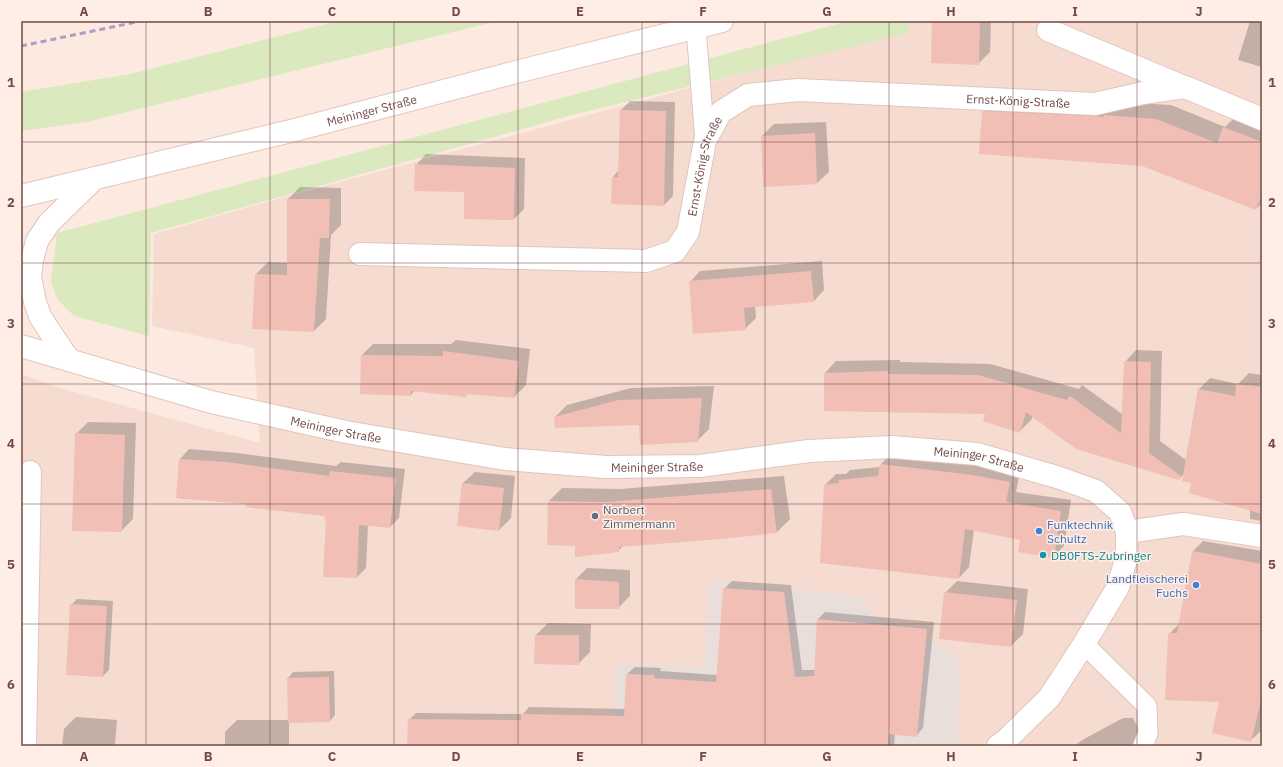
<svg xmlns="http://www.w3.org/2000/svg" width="1283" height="767" viewBox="0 0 1283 767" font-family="'IBM Plex Sans',sans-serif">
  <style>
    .residential { fill: #f5dbd0 }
    .industrial { fill: #eadedb }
    .green { fill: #dae9be }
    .shadow { fill: #0003 }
    .building { fill: #f1bfb6 }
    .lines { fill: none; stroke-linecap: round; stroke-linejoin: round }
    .lane-casing { stroke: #e1c5be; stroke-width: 21 }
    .street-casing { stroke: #e1c5be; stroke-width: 24 }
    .secondary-casing { stroke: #e6c4bb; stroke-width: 24 }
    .lane { stroke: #fff; stroke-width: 19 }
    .street { stroke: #fff; stroke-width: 22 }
    .secondary { stroke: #fff; stroke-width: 22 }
    .rail { stroke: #a99fc4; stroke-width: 3; stroke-dasharray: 6 4; stroke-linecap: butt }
    .grid { fill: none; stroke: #724b47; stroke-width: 1; stroke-opacity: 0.55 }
    .service-dot { fill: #5c6f8a; stroke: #ffeee5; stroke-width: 1.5 }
    .shop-dot { fill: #3f7fe0; stroke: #ffeee5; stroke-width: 1.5 }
    .culture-dot { fill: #0f9aa8; stroke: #ffeee5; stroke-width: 1.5 }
    .labels { text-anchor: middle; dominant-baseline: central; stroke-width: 3; stroke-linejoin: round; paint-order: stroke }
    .street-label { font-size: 12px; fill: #724b47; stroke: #ffeee5 }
    .service-label { font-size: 12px; fill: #4e5e75; stroke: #ffeee5; text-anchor: start }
    .shop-label { font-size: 12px; fill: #366cbe; stroke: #ffeee5; text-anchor: start }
    .culture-label { font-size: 12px; fill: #0d838f; stroke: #ffeee5; text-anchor: start }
    .neatline { fill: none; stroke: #724b47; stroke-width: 1.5 }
    .grid-label { font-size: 13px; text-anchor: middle; font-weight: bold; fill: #724b47 }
  </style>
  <rect width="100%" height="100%" fill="#fce9df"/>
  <path class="residential" d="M881 21H1262V746H21V374L63 389 260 443 254 348 152 326 154 234 288 196 871 39Z"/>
  <path class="industrial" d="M708 580 861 596 880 619 925 633 959 662 958 746H613L615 665 704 667Z"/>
  <path class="green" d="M338 21H498L86 122 21 131V92L131 74Z
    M849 21H907L909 33 572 115 151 233 149 336 74 316 57 299 51 282 57 233Z"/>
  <path class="shadow" d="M933 21H991L990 52 978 64Z
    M1250 21H1262V67L1238 60Z
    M997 98 1119 102 1171 105 1225 127 1238 114 1262 123V203L1256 209 1142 165 983 112Z
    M630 101 675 102 673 196 664 205 613 177 619 170 621 110Z
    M826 122 829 172 817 183 762 136 774 124Z
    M426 154 525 158 524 209 514 219 465 191 416 165Z
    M300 187 341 188V225L331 235 326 319 314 331 253 328 256 274 268 262 288 263V199Z
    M822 261 824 290 814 301 755 306 756 318 745 329 690 282 700 271Z
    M456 340 530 349 526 385 514 397 468 393 465 396 415 390 411 395 362 355 373 344H451Z
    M1136 350 1162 351 1160 441 1186 460 1198 390 1210 378 1238 384 1249 373 1262 375V521L1250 519V509L1192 483 1184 474 1179 479 1033 416 1031 420 1020 431 986 413 825 373 836 361 900 360V362L990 364 1079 389 1082 385 1122 414 1125 362Z
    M714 386 709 429 697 441 640 424 555 417 567 405 631 388Z
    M88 422 136 423 133 519 121 531 76 434Z
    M189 449 237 453 336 466 341 462 405 469 399 518 390 527 368 525 366 568 357 577 327 520 326 516 247 503 177 498 180 459Z
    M891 454 984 465 1020 472 1016 492 1071 500 1064 546 1053 557 1021 539 974 530 969 567 959 578 825 485 836 474H846L850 470 880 467 881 464Z
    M475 472 515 476 511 518 499 530 463 483Z
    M784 476 790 519 777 532 623 546 618 551 576 545 549 501 562 488 620 489Z
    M1203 541 1262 551V726L1261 731 1250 741 1169 634 1180 623 1193 551Z
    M587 568 630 570V596L618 608 576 579Z
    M732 581 791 585 802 670H815L818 619 825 612 934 622 923 728 916 736 895 734 894 746H408L409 720 416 713 523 714 529 707 625 709 627 674 635 667 661 668 660 671 718 675 724 589Z
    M957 581 1028 589 1023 634 1011 646 945 593Z
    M77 599 113 601 109 670 103 676 67 674 71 605Z
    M548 623 591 624 590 652 578 664 536 635Z
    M334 671 335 715 330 721 289 722V746H225V732L237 720H289L288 678 293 672Z
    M76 717 117 720 115 745 132 746H62L64 729Z
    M1123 718H1133L1147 746H1074L1084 739Z"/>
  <path class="building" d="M932 21H980L979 65 931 63Z
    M620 110 666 111 664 206 611 204 612 177H618Z
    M982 111 1094 116 1104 117V115L1156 119 1217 143 1223 127 1262 142V194L1256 210 1142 166 979 154Z
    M815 133 817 184 763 187 761 136Z
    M415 164 515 168 514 220 464 219V192L414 191Z
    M287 199H330L329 238H320L314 332 252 329 255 274 287 275Z
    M811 271 814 302 744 308 746 330 693 334 689 281Z
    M443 351 519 361 514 398 466 394V397L411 391V396L360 394 361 355 443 356Z
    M1124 361 1151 362 1149 453 1181 476 1179 480 1076 449 1026 412 1020 433 983 421 985 414 824 411V373L888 371V374L978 375 1067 400 1070 396 1121 433Z
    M1236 384 1262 387V514L1189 493 1191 483 1182 481 1198 389 1235 396Z
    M702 398 698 442 640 445 639 425 555 428 554 417 618 400Z
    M75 433 125 435 122 532 72 531Z
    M179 459 227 462 329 476 330 471 396 478 390 528 359 525 357 578 323 577 326 521H324L325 516 246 507V504L176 498Z
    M880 464 973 475 1010 482 1006 502 1061 511 1054 558 1018 552 1020 540 965 529 959 579 820 563 824 485 839 483 838 480 878 476Z
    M462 483 504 488 499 531 457 526Z
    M771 489 777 533 721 539 619 547V552L575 557V546L547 545 548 501 606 502Z
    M1192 551 1262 564V697L1251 742 1212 733 1219 702 1165 700 1168 633H1177Z
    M575 579 619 582V609H575Z
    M723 588 784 592 795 677 814 676 817 619 927 629 917 737 889 734 888 746H407L408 719 521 720V714L624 716 626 674 654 675V678L716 682Z
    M944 592 1017 600 1011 647 939 639Z
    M70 604 107 606 103 677 66 675Z
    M535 635H579V665L534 664Z
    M329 677 330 722 288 723 287 678Z"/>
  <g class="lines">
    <defs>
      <path id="lane" d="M696 28 705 141
        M1084 644 1147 706 1148 733 1143 746"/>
      <g id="street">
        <path d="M1048 30 1184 87"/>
        <path id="s1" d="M360 254 646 261 675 251 688 232 705 141 721 112 748 95 798 90 1095 104 1143 93 1185 87 1262 119"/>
        <path id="s2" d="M21 346 211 402 346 432 505 459 606 467 700 466 809 451 892 447 977 454 1057 477 1096 491 1120 512 1127 532V556L1118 587 1084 644 1049 698 1005 741 998 746"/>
        <path d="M69 360 50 332 40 316 35 302 30 277 32 260 37 241 49 223 94 179"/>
        <path d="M1127 532 1183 524 1262 536"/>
        <path d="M25 746 30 472"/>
      </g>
      <g id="secondary">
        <path id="s3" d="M21 196 295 130 516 72 722 21"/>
      </g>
    </defs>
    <use href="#lane" class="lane-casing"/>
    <use href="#street" class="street-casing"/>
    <use href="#secondary" class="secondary-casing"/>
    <use href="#lane" class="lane"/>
    <use href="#street" class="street"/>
    <use href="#secondary" class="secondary"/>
    <path class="rail" d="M21 46 141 21"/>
  </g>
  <path class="grid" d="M146 21V746M270 21V746M394 21V746M518 21V746M642 21V746M765 21V746M889 21V746M1013 21V746M1137 21V746M21 142H1262M21 263H1262M21 384H1262M21 504H1262M21 624H1262"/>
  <circle class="service-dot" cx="595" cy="516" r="4"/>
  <g class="shop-dot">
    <circle cx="1039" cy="531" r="4"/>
    <circle cx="1196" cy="585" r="4"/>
  </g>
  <circle class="culture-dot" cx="1043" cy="555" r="4"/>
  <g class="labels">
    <g class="street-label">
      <text stroke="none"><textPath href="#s1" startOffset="768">Ernst-König-Straße</textPath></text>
      <text stroke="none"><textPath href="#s3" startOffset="361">Meininger Straße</textPath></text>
      <text stroke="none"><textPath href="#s1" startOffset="408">Ernst-König-Straße</textPath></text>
      <text stroke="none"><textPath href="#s2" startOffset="326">Meininger Straße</textPath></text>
      <text stroke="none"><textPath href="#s2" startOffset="974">Meininger Straße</textPath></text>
      <text stroke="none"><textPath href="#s2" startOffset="650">Meininger Straße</textPath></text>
    </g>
    <g class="service-label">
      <text x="603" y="509">Norbert<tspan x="603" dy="14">Zimmermann</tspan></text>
    </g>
    <g class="shop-label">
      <text x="1047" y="524">Funktechnik<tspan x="1047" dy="14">Schultz</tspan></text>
      <text x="1188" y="578" text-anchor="end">Landfleischerei<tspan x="1188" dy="14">Fuchs</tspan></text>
    </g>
    <g class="culture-label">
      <text x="1051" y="555">DB0FTS-Zubringer</text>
    </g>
  </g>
  <rect width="1283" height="767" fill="none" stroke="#ffeee5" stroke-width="44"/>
  <rect x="22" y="22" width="1239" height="723" class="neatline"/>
  <g class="grid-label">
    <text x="84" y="16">A</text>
    <text x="208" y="16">B</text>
    <text x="332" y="16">C</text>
    <text x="456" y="16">D</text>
    <text x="580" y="16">E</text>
    <text x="703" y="16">F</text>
    <text x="827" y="16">G</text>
    <text x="951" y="16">H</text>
    <text x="1075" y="16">I</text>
    <text x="1199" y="16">J</text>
    <text x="11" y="87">1</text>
    <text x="1272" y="87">1</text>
    <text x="11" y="207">2</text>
    <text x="1272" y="207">2</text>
    <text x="11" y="328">3</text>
    <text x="1272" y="328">3</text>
    <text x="11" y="448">4</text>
    <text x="1272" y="448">4</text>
    <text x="11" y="569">5</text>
    <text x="1272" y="569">5</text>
    <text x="11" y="689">6</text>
    <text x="1272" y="689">6</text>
    <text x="84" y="761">A</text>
    <text x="208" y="761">B</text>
    <text x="332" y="761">C</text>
    <text x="456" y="761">D</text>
    <text x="580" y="761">E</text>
    <text x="703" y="761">F</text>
    <text x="827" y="761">G</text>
    <text x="951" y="761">H</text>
    <text x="1075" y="761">I</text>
    <text x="1199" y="761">J</text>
  </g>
</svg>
